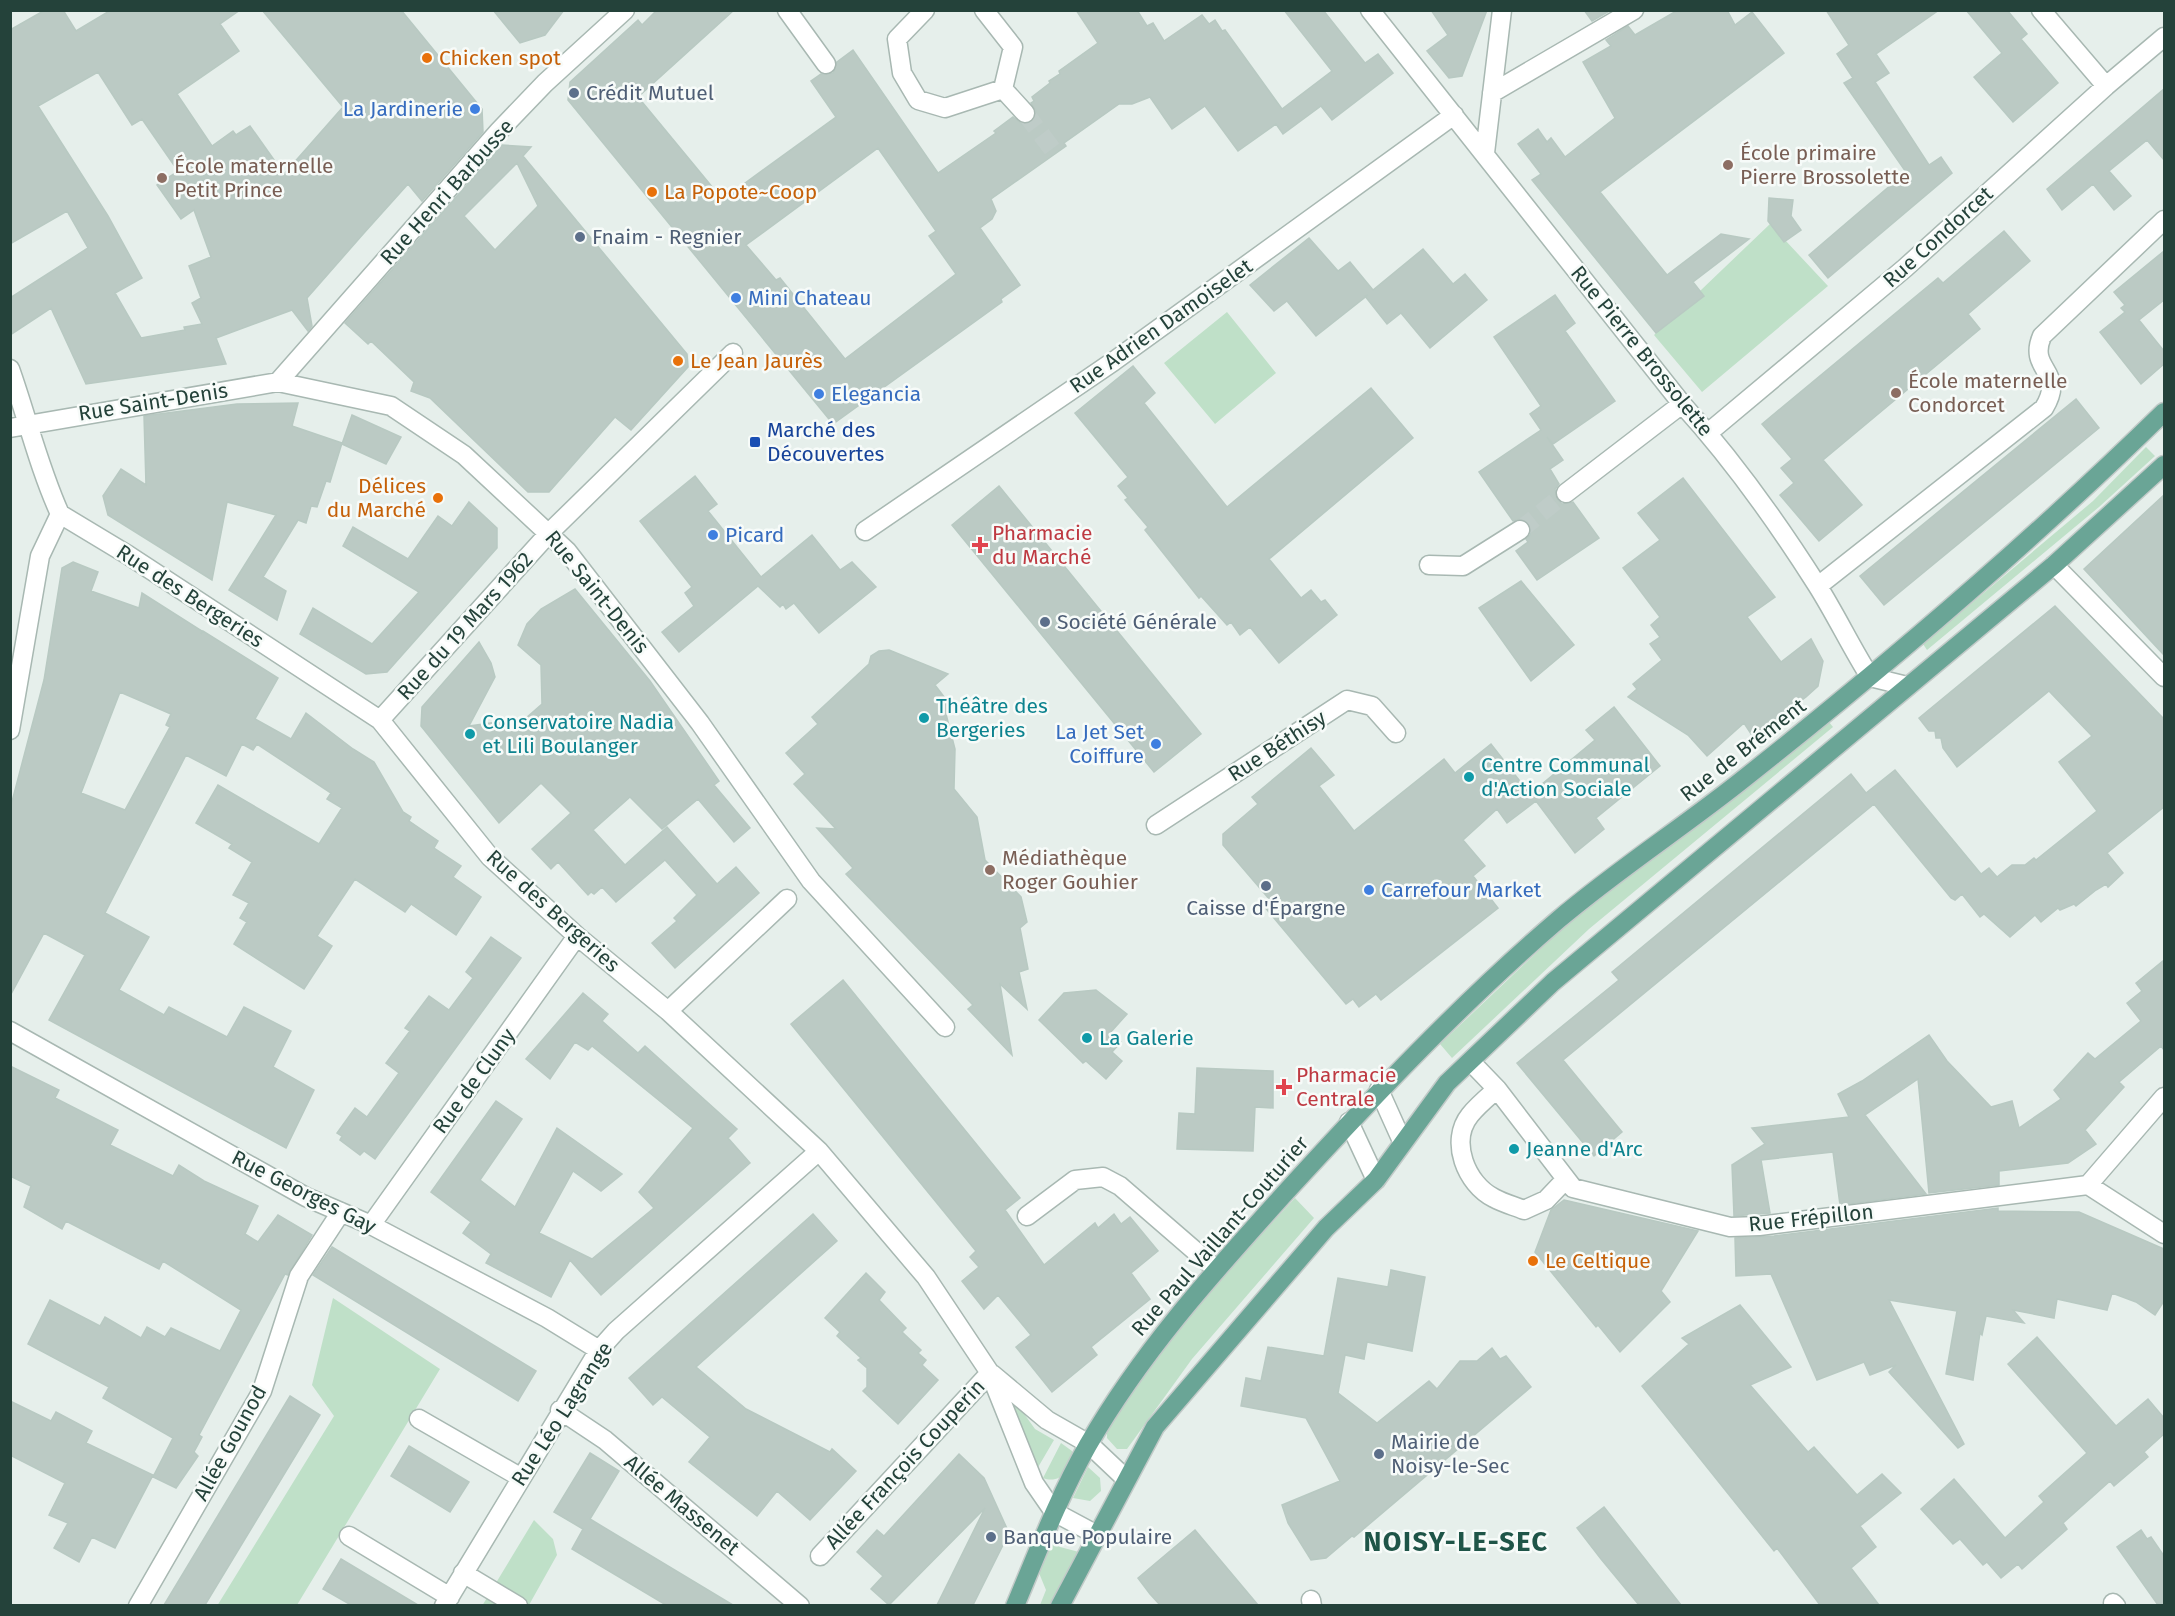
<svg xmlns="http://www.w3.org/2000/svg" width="2175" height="1616" viewBox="0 0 2175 1616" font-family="'Fira Sans',sans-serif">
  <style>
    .green { fill: #bfe0c8 }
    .building { fill: #bbcac4; stroke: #b8c9c2; stroke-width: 1.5; fill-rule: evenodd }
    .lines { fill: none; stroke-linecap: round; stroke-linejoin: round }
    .minor-tunnel { stroke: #bfccc8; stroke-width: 18; stroke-dasharray: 18 9; stroke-linecap: butt }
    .minor-casing { stroke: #a8b8b2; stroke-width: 21 }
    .major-casing { stroke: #c2cac8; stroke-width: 21 }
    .minor { stroke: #fff; stroke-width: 18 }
    .major { stroke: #6aa596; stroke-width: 18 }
    .food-dot { fill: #e8710a; stroke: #f7fbf9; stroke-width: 2 }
    .service-dot { fill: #5c6f8a; stroke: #f7fbf9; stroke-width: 2 }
    .shop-dot { fill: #3f7fe0; stroke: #f7fbf9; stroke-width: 2 }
    .education-dot { fill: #8d6e63; stroke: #f7fbf9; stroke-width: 2 }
    .transit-dot { fill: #1a4fb4; stroke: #f7fbf9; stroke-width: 2 }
    .health-dot { fill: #e0444e; stroke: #f7fbf9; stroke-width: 2 }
    .culture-dot { fill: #0f9aa8; stroke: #f7fbf9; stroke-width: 2 }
    .labels { text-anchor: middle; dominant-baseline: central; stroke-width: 5; stroke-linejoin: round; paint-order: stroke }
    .food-label { font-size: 21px; fill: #c56008; stroke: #f7fbf9; text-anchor: start }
    .service-label { font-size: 21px; fill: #4e5e75; stroke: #f7fbf9; text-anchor: start }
    .shop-label { font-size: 21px; fill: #366cbe; stroke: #f7fbf9; text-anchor: start }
    .education-label { font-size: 21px; fill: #785e54; stroke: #f7fbf9; text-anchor: start }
    .street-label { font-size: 21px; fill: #24423a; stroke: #f7fbf9 }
    .transit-label { font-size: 21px; fill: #164399; stroke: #f7fbf9; text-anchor: start }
    .health-label { font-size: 21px; fill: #be3a42; stroke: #f7fbf9; text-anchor: start }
    .culture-label { font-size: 21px; fill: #0d838f; stroke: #f7fbf9; text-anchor: start }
    .district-label { font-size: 27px; font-weight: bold; letter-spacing: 1.5px; fill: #1f5548; stroke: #f7fbf9 }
  </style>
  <rect width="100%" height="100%" fill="#e6efeb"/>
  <path class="green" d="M1770 224 1828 286 1702 392 1654 335Z
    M1227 312 1276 373 1215 424 1164 363Z
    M2146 447 2155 456 2099 507 1927 650 1923 644 2093 501Z
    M1829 722 1833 727 1589 929 1452 1058 1440 1044 1573 918Z
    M1295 1198 1314 1218 1192 1359 1127 1449H1117L1107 1438V1433L1115 1416 1168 1344 1221 1278Z
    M333 1298 440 1369 297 1605 217 1606 334 1416 312 1385Z
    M1015 1401 1035 1429 1054 1440 1037 1469 1009 1409Z
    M1061 1443 1072 1451C1074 1468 1060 1485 1043 1478Z
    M1088 1467 1100 1478 1101 1491 1090 1501 1073 1498Z
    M534 1520 553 1539 557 1555 529 1605 482 1606Z
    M1053 1541 1060 1547 1079 1552 1052 1605H1040L1046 1590 1039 1573Z"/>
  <path class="building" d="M45 10H63L76 31 111 10H240L220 24 239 51 177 94 212 146 233 131 236 135 250 126 284 174 343 107 262 10H401L482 109 483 132 422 201 408 184 364 233 307 298 312 326 308 331 292 310 216 338 226 364 86 384 51 308 10 335V298L88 248 67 211 10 244V30ZM98 72 132 125 142 119 178 171 157 185 181 219 194 210 211 257 189 266 201 298 192 303 202 324 184 327 185 330 141 338 115 293 142 278 108 216 38 106Z
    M493 10H564L545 35 520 43Z
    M657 10H734L638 97 718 194 725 189 730 194 836 117 811 81 821 74 833 73 837 62 853 50 938 173 996 133 994 131 1013 117 1022 124 1033 121 1036 111 1031 103 1034 101 1032 97 1050 83 1049 81 1060 74 1059 71 1098 43 1076 10H1137L1147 26 1153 23 1164 41 1202 15 1209 24 1215 20 1222 31 1225 30 1282 109 1332 71 1284 10H1323L1365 63 1378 54 1393 73 1332 120 1321 106 1283 134 1276 124 1238 151 1205 106 1172 129 1150 97 1132 104H1119L1064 143 1066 146 991 199 996 211 992 219 980 228 1020 285 1001 299 1002 302 833 424 568 100 570 82 638 20 642 25ZM878 148 936 231 929 236 956 274 845 359 780 278 776 280 746 245Z
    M1431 10H1487L1462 76 1449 78 1427 51 1448 35Z
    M1584 10H1611L1592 21Z
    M1678 10H1727L1735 25 1752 12 1784 53 1600 192 1667 275 1721 234 1749 239 1693 282 1704 296 1656 333 1532 180 1541 174 1518 144 1538 129 1547 142 1551 138 1565 157 1615 118 1583 62 1611 46 1606 40 1628 26 1635 35Z
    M1826 10H1939L1876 54 1889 73 1875 82 1929 165 1941 157 1952 173 1828 278 1809 255 1906 172 1844 83 1853 78 1837 54 1849 45Z
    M1966 10H2007L2027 34 2021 39 2058 83 2013 122 1974 77 2002 53Z
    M2164 89V160L2147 140 2109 171 2131 196 2114 210 2093 184 2062 210 2047 189Z
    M502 145 531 147 523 156 687 354 688 367 631 430 615 417 549 492H528L430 398 411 391 414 382 371 341 368 344 345 323ZM517 163 538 206 495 250 464 216Z
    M1769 198 1793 200 1791 216 1801 230 1784 242 1768 221Z
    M2004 231 2030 261 1968 314 1980 329 1823 460 1862 505 1819 541 1780 495 1794 483 1781 468 1792 459 1762 424 1938 278 1943 283Z
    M1309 238 1338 271 1350 262 1373 290 1423 249 1453 284 1465 274 1487 300 1430 348 1401 313 1387 324 1365 296 1368 295 1316 336 1287 301 1274 311 1250 285Z
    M2164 251V300L2139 320 2164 351V364L2141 384 2100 332 2125 312 2121 308 2125 305 2114 292Z
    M1555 295 1575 323 1565 331 1615 401 1553 444 1547 437 1563 460 1550 469 1559 484 1555 489 1557 499 1562 504 1573 502 1599 538 1537 580 1516 551 1528 542 1526 539 1530 535V525L1520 519 1513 521 1479 472 1541 430 1530 414 1541 406 1494 337Z
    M1133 366 1155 393 1144 403 1227 507 1371 388 1413 438 1269 559 1301 598 1311 590 1321 602 1325 600 1337 615 1279 663 1250 627 1240 635 1231 622 1227 625 1201 596 1199 598 1145 530 1148 527 1125 500 1128 498 1118 486 1128 477 1075 413Z
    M2076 399 2099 428 1884 605 1860 576Z
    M298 403 292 426 342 443 330 482 326 481 317 507 311 506 306 523 298 520 263 577 286 591 277 620 229 590 276 515 227 502 212 580 108 515 103 496 121 469 146 485 144 416 237 404Z
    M352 415 401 437 386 464 342 444Z
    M695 476 717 504 708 511 761 577 812 535 840 570 852 562 876 587 819 633 794 603 786 609 783 604 780 607 758 586 679 652 662 632 694 606 685 593 692 587 640 521Z
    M1683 478 1775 597 1747 617 1781 662 1811 639 1823 661 1818 686 1806 697 1753 737 1744 723 1707 756 1688 735 1628 697 1637 689 1633 684 1662 660 1650 644 1660 637 1651 625 1660 617 1623 568 1660 540 1638 513Z
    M999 486 1201 734 1154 772 952 525Z
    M2164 495V655L2084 569Z
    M469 502 497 528V548L387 672 366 674 300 634 313 608 372 644 419 592 343 546 353 527 408 559 438 516 452 526Z
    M73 562 98 572 91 591 139 608 142 593 202 631 201 634 203 631 278 678 255 719 291 739 306 713 353 749 374 762 403 812 411 817 409 821 438 841 434 848 461 866 453 877 481 897 456 935 411 904 405 912 355 879 317 936 332 946 304 989 234 944 247 922 240 918 249 903 233 895 252 862 229 848 232 844 196 823 218 785 319 844 342 808 327 799 331 793 257 744 253 750 242 744 226 776 186 755 105 913 149 937 119 990 164 1015 169 1007 227 1037 244 1007 291 1031 273 1067 314 1090 286 1148 49 1020 85 955 44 933 10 996V809L44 680 62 568ZM120 692 171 714 166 725 170 727 125 810 81 793Z
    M1521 581 1574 645 1531 681 1479 608Z
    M575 589 650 681 719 781 714 785 750 828 734 842 698 799 662 829 630 797 593 830 625 865 667 827 717 884 736 867 759 893 675 968 652 943 677 921 674 918 697 895 665 860 616 902 602 887 594 894 591 892 588 895 558 862 551 869 532 849 571 813 541 783 499 823 421 726 422 707 479 642 491 663 495 677 469 726 526 718 542 704 541 665 518 645 527 624 541 609Z
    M2055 606 2164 719V807L2107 853 2123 873 2108 887 2106 884 2096 890 2076 906 2074 904 2060 910 2058 908 2041 922 2035 915 2010 937 1984 914 1980 917 1962 894 1955 900 1951 898 1874 804 1563 1060 1622 1132 1594 1156 1517 1063 1619 980 1612 972 1851 774 1866 793 1895 770 1981 874 1989 868 1997 877 2012 865H2025L2034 858 2036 860 2097 811 2059 762 2092 736 2049 691 1957 767 1943 748 1941 738H1936L1935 731H1929L1919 718Z
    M889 650 948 674 935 685 954 710 946 714 955 749 954 789 977 817 985 860 1021 897 1027 922 1020 928 1028 969 1019 972 1027 1009 1000 984 1012 1055 968 1009 973 1005 846 874 853 868 817 828 836 829 794 784 805 774 786 753 818 724 812 717 869 664 871 656 879 651Z
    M1614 707 1660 766 1596 818 1604 829 1575 853 1536 801 1507 823 1497 809 1463 840 1485 866 1473 876 1498 908 1381 1000 1376 994 1359 1007 1353 999 1346 1004 1263 905 1270 900 1223 845V834L1258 804 1252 797 1311 748 1334 775 1319 786 1354 831 1444 759 1455 773 1491 744 1530 794 1595 740 1586 730Z
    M491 937 521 958 375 1159 364 1151 360 1155 340 1140 342 1136 337 1133 355 1108 367 1117 399 1073 386 1063 410 1031 405 1028 429 996 449 1010 473 978 466 972Z
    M2164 960V1050L2161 1046 2119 1082 2124 1087 2085 1130 2096 1144 2068 1163 1999 1171V1185L1929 1193 1918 1079 1865 1115 1926 1194 1840 1205 1833 1152 1761 1160 1770 1213 1734 1216 1732 1165 1765 1144 1752 1128 1849 1117 1838 1094 1862 1081 1929 1035 1947 1061 1991 1107 2012 1101 2019 1128 2061 1099 2054 1090 2088 1053 2095 1059 2141 1021 2127 1003 2142 991 2136 983Z
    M843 980 1020 1198 1005 1210 1044 1265 1095 1223 1098 1228 1114 1214 1121 1224 1130 1217 1158 1251 1131 1273 1150 1299 1091 1347 1097 1355 1052 1392 1016 1347 1031 1335 998 1295 984 1309 962 1281 979 1267 970 1257 976 1251 791 1024Z
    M1096 990 1127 1014 1110 1033 1121 1042 1112 1052 1122 1061 1106 1079 1086 1061 1083 1063 1039 1020 1064 993Z
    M583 993 608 1014 602 1021 638 1053 645 1046 737 1129 728 1138 750 1163 601 1295 570 1260 551 1297 486 1263 491 1254 463 1233 471 1222 431 1192 496 1101 522 1119 480 1180 515 1207 557 1128 622 1174 601 1191 573 1171 539 1233 592 1259 654 1208 639 1192 693 1128 592 1046 588 1050 575 1042 550 1079 526 1059Z
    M10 1066 59 1090 55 1098 118 1130 110 1145 173 1176 179 1165 204 1181 258 1206 245 1234 258 1242 278 1215 312 1235 288 1275 285 1274 199 1435 202 1437 194 1452 198 1456 176 1488 153 1477 173 1438 103 1398 109 1387 28 1344 50 1300 100 1326 105 1317 141 1338 147 1327 165 1337 171 1328 220 1351 241 1310 163 1261 159 1269 66 1221 62 1229 24 1207 31 1186 10 1176Z
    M1197 1068 1273 1071V1108L1255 1107 1253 1151 1177 1149 1179 1113 1195 1114Z
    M1564 1200 1698 1231 1661 1291 1670 1302 1620 1352 1598 1325 1596 1327 1535 1252 1551 1210Z
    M1998 1208V1211L2079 1212 2164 1249V1301L2155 1315 2136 1302 2112 1293 2107 1310 2057 1299 2054 1318 2013 1310 2024 1323 1986 1316 1982 1335 1980 1333 1973 1380 1946 1374 1957 1311 1889 1300 1964 1444 1958 1448 1889 1372 1896 1365 1870 1375 1864 1362 1817 1380 1771 1274 1736 1276 1735 1238 1774 1236Z
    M813 1214 837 1241 696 1367 746 1409 830 1452 832 1449 856 1471 810 1520 777 1491 757 1516 689 1462 710 1437 662 1397 653 1405 629 1378Z
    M332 1247 536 1371 518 1401 313 1275Z
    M1391 1270 1425 1277 1412 1351 1367 1342 1364 1359 1345 1355 1338 1393 1377 1423 1429 1381 1437 1389 1460 1361H1477L1492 1348 1500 1359 1506 1356 1531 1387 1354 1537 1352 1536 1326 1558 1311 1560 1288 1523 1282 1505 1340 1481 1306 1418 1241 1406 1246 1378 1261 1381 1268 1347 1324 1356 1338 1278 1388 1287Z
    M866 1273 885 1292 879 1300 906 1328 902 1332 921 1350 918 1353 926 1360 922 1365 938 1380 898 1424 863 1391 867 1387V1368L858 1360 861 1358 837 1336 840 1332 825 1318Z
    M1740 1305 1791 1367 1750 1385 1808 1452 1814 1447 1857 1495 1882 1474 1901 1493 1860 1526 1876 1547 1851 1568 1879 1605H1820L1777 1548 1774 1551 1642 1386 1689 1344 1682 1338Z
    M2037 1337 2116 1426 2148 1399 2164 1418V1434L2144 1452 2148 1457 2114 1486 2110 1481 2063 1523 2067 1529 2022 1569 2018 1564 2001 1578 1987 1562 1983 1565 1960 1539 1953 1544 1921 1509 1954 1479 2005 1538 2044 1502 2039 1496 2087 1453 2008 1364Z
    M290 1396 320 1415 205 1605H164Z
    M10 1401 51 1421 56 1412 92 1431 86 1443 153 1475 115 1548 92 1537 79 1562 54 1548 68 1523 49 1515 65 1483 10 1455Z
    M409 1446 469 1482 450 1512 391 1476Z
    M590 1453 619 1471 590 1519 733 1605H666L572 1549 583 1529 554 1512Z
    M959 1454 984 1478 1009 1533 973 1605H937L985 1508 889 1605 871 1589 883 1576 857 1552 877 1530 884 1536Z
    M1604 1507 1681 1605H1639L1601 1559 1577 1528Z
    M1195 1530 1258 1605H1160L1150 1594 1138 1578Z
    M2141 1530 2147 1539 2151 1537 2164 1556V1605H2158L2117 1547Z
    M341 1559 418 1605H351L323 1589Z"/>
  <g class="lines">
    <path class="minor-tunnel" d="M1025 113 1056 154
      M1520 530 1566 493"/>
    <defs>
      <path id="minor" d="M787 10 826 64
        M925 10 897 39 902 73 918 100 945 108 1003 89
        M984 10 1013 47 1003 89 1025 113
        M1370 10 1682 404C1732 459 1777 522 1817 585 1836 615 1851 647 1870 677L1907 686
        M2041 10 2106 86
        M1492 93 1634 10
        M1485 153 1502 10
        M10 369C27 417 39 468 60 514
        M278 382 499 131 545 83 625 10
        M10 428 278 382 391 406 464 455 567 551 700 723 811 881 945 1027
        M1708 433 1905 268 2106 86 2164 37
        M1566 493 1682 404
        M60 514 128 555 380 720 490 857 577 936 668 1011 819 1151 926 1277 990 1373 1034 1483 1054 1512 1097 1535
        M865 531 1114 361 1454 115
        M1429 565 1463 566 1520 530
        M2054 565 2164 677
        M1818 586 2044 408C2067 370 2027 371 2042 336L2164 220
        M380 720 550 532 733 353
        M10 730 40 556 60 514
        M1156 825 1347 700 1372 706 1396 733
        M668 1011 787 899
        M10 1031 306 1197 371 1225 547 1318 599 1350
        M1471 1062 1497 1089 1573 1188 1730 1227 1759 1226 2088 1185 2164 1234
        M1497 1089C1488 1097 1478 1105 1470 1115 1449 1141 1466 1184 1494 1198 1503 1203 1514 1206 1524 1210L1546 1200 1566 1179
        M1379 1090 1402 1141
        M1349 1122 1376 1180
        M2088 1185 2164 1097
        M1027 1216 1075 1180 1103 1177 1120 1186 1216 1269
        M371 1225 577 936
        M992 1374 1047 1420 1089 1444 1126 1479
        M560 1410 605 1440 800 1606
        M419 1419 520 1477
        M349 1536 450 1597
        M820 1556 990 1373
        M463 1573 518 1606
        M1311 1600 1312 1606
        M2113 1603 2116 1606
        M138 1606 262 1391 299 1276 341 1212
        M444 1606 599 1350 616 1331 819 1151"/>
      <path id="major" d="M1015 1606C1038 1551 1059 1496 1088 1445 1142 1351 1213 1273 1285 1193 1372 1098 1460 1004 1558 920 1618 869 1685 826 1746 777 1891 662 2032 541 2164 412
        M1060 1606 1155 1427 1326 1228 1376 1180 1447 1083 1553 982 2054 565 2164 465"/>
    </defs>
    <use href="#minor" class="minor-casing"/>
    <use href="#major" class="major-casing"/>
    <use href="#minor" class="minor"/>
    <use href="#major" class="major"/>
  </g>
  <g class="food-dot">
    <circle cx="427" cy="58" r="6"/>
    <circle cx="652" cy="192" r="6"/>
    <circle cx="678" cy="361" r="6"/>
    <circle cx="438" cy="498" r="6"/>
    <circle cx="1533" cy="1261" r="6"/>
  </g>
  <g class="service-dot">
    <circle cx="574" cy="93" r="6"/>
    <circle cx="580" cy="237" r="6"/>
    <circle cx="1045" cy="622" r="6"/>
    <circle cx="1266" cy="886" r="6"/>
    <circle cx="1379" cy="1454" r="6"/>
    <circle cx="991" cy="1537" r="6"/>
  </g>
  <g class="shop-dot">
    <circle cx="475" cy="109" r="6"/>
    <circle cx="736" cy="298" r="6"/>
    <circle cx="819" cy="394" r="6"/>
    <circle cx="713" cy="535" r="6"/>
    <circle cx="1156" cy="744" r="6"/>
    <circle cx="1369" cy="890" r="6"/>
  </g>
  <g class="education-dot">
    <circle cx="1728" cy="165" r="6"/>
    <circle cx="162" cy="178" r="6"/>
    <circle cx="1896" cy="393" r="6"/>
    <circle cx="990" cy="870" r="6"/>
  </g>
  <rect class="transit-dot" x="749" y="436" width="12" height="12" rx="3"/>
  <g class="health-dot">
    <path d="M977 536h6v6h6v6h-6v6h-6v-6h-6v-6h6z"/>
    <path d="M1281 1078h6v6h6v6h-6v6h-6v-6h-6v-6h6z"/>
  </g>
  <g class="culture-dot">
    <circle cx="924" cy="718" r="6"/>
    <circle cx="470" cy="734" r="6"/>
    <circle cx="1469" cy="777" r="6"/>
    <circle cx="1087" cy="1038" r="6"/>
    <circle cx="1514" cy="1149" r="6"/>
  </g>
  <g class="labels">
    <g class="food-label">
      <text x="439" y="58">Chicken spot</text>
      <text x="664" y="192">La Popote~Coop</text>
      <text x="690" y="361">Le Jean Jaurès</text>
      <text x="426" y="486" text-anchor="end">Délices<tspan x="426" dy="24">du Marché</tspan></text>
      <text x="1545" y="1261">Le Celtique</text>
    </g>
    <g class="service-label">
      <text x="586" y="93">Crédit Mutuel</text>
      <text x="592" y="237">Fnaim - Regnier</text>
      <text x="1057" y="622">Société Générale</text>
      <text x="1266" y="908" text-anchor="middle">Caisse d'Épargne</text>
      <text x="1391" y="1442">Mairie de<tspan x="1391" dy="24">Noisy-le-Sec</tspan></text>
      <text x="1003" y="1537">Banque Populaire</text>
    </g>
    <g class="shop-label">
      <text x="463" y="109" text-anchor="end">La Jardinerie</text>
      <text x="748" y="298">Mini Chateau</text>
      <text x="831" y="394">Elegancia</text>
      <text x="725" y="535">Picard</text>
      <text x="1144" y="732" text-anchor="end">La Jet Set<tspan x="1144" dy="24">Coiffure</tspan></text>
      <text x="1381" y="890">Carrefour Market</text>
    </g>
    <g class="education-label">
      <text x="1740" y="153">École primaire<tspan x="1740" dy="24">Pierre Brossolette</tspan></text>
      <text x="174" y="166">École maternelle<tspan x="174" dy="24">Petit Prince</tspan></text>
      <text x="1908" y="381">École maternelle<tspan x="1908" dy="24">Condorcet</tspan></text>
      <text x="1002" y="858">Médiathèque<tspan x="1002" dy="24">Roger Gouhier</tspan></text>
    </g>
    <g class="street-label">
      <text transform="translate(447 192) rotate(-48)">Rue Henri Barbusse</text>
      <text transform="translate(1938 237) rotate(-42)">Rue Condorcet</text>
      <text transform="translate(1161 326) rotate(-35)">Rue Adrien Damoiselet</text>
      <text transform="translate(1642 351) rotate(51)">Rue Pierre Brossolette</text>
      <text transform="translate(153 402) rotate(-9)">Rue Saint-Denis</text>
      <text transform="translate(597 592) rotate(51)">Rue Saint-Denis</text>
      <text transform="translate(190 596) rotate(33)">Rue des Bergeries</text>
      <text transform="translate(465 626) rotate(-48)">Rue du 19 Mars 1962</text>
      <text transform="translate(1277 746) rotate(-33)">Rue Béthisy</text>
      <text transform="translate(1743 750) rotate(-38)">Rue de Brément</text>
      <text transform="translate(553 911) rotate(42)">Rue des Bergeries</text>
      <text transform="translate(474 1081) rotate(-54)">Rue de Cluny</text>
      <text transform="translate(304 1192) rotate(27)">Rue Georges Gay</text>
      <text transform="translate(1811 1218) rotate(-6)">Rue Frépillon</text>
      <text transform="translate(1220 1236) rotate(-49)">Rue Paul Vaillant-Couturier</text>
      <text transform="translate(562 1414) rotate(-57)">Rue Léo Lagrange</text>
      <text transform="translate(230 1443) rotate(-61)">Allée Gounod</text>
      <text transform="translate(905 1464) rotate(-47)">Allée François Couperin</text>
      <text transform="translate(682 1505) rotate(40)">Allée Massenet</text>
    </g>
    <g class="transit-label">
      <text x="767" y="430">Marché des<tspan x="767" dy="24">Découvertes</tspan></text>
    </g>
    <g class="health-label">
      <text x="992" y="533">Pharmacie<tspan x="992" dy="24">du Marché</tspan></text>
      <text x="1296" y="1075">Pharmacie<tspan x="1296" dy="24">Centrale</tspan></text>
    </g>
    <g class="culture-label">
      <text x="936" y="706">Théâtre des<tspan x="936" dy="24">Bergeries</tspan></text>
      <text x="482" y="722">Conservatoire Nadia<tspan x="482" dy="24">et Lili Boulanger</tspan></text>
      <text x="1481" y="765">Centre Communal<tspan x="1481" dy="24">d'Action Sociale</tspan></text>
      <text x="1099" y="1038">La Galerie</text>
      <text x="1526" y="1149">Jeanne d'Arc</text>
    </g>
    <g class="district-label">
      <text x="1456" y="1542">NOISY-LE-SEC</text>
    </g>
  </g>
  <rect width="2175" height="1616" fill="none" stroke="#24423a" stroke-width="24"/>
</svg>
